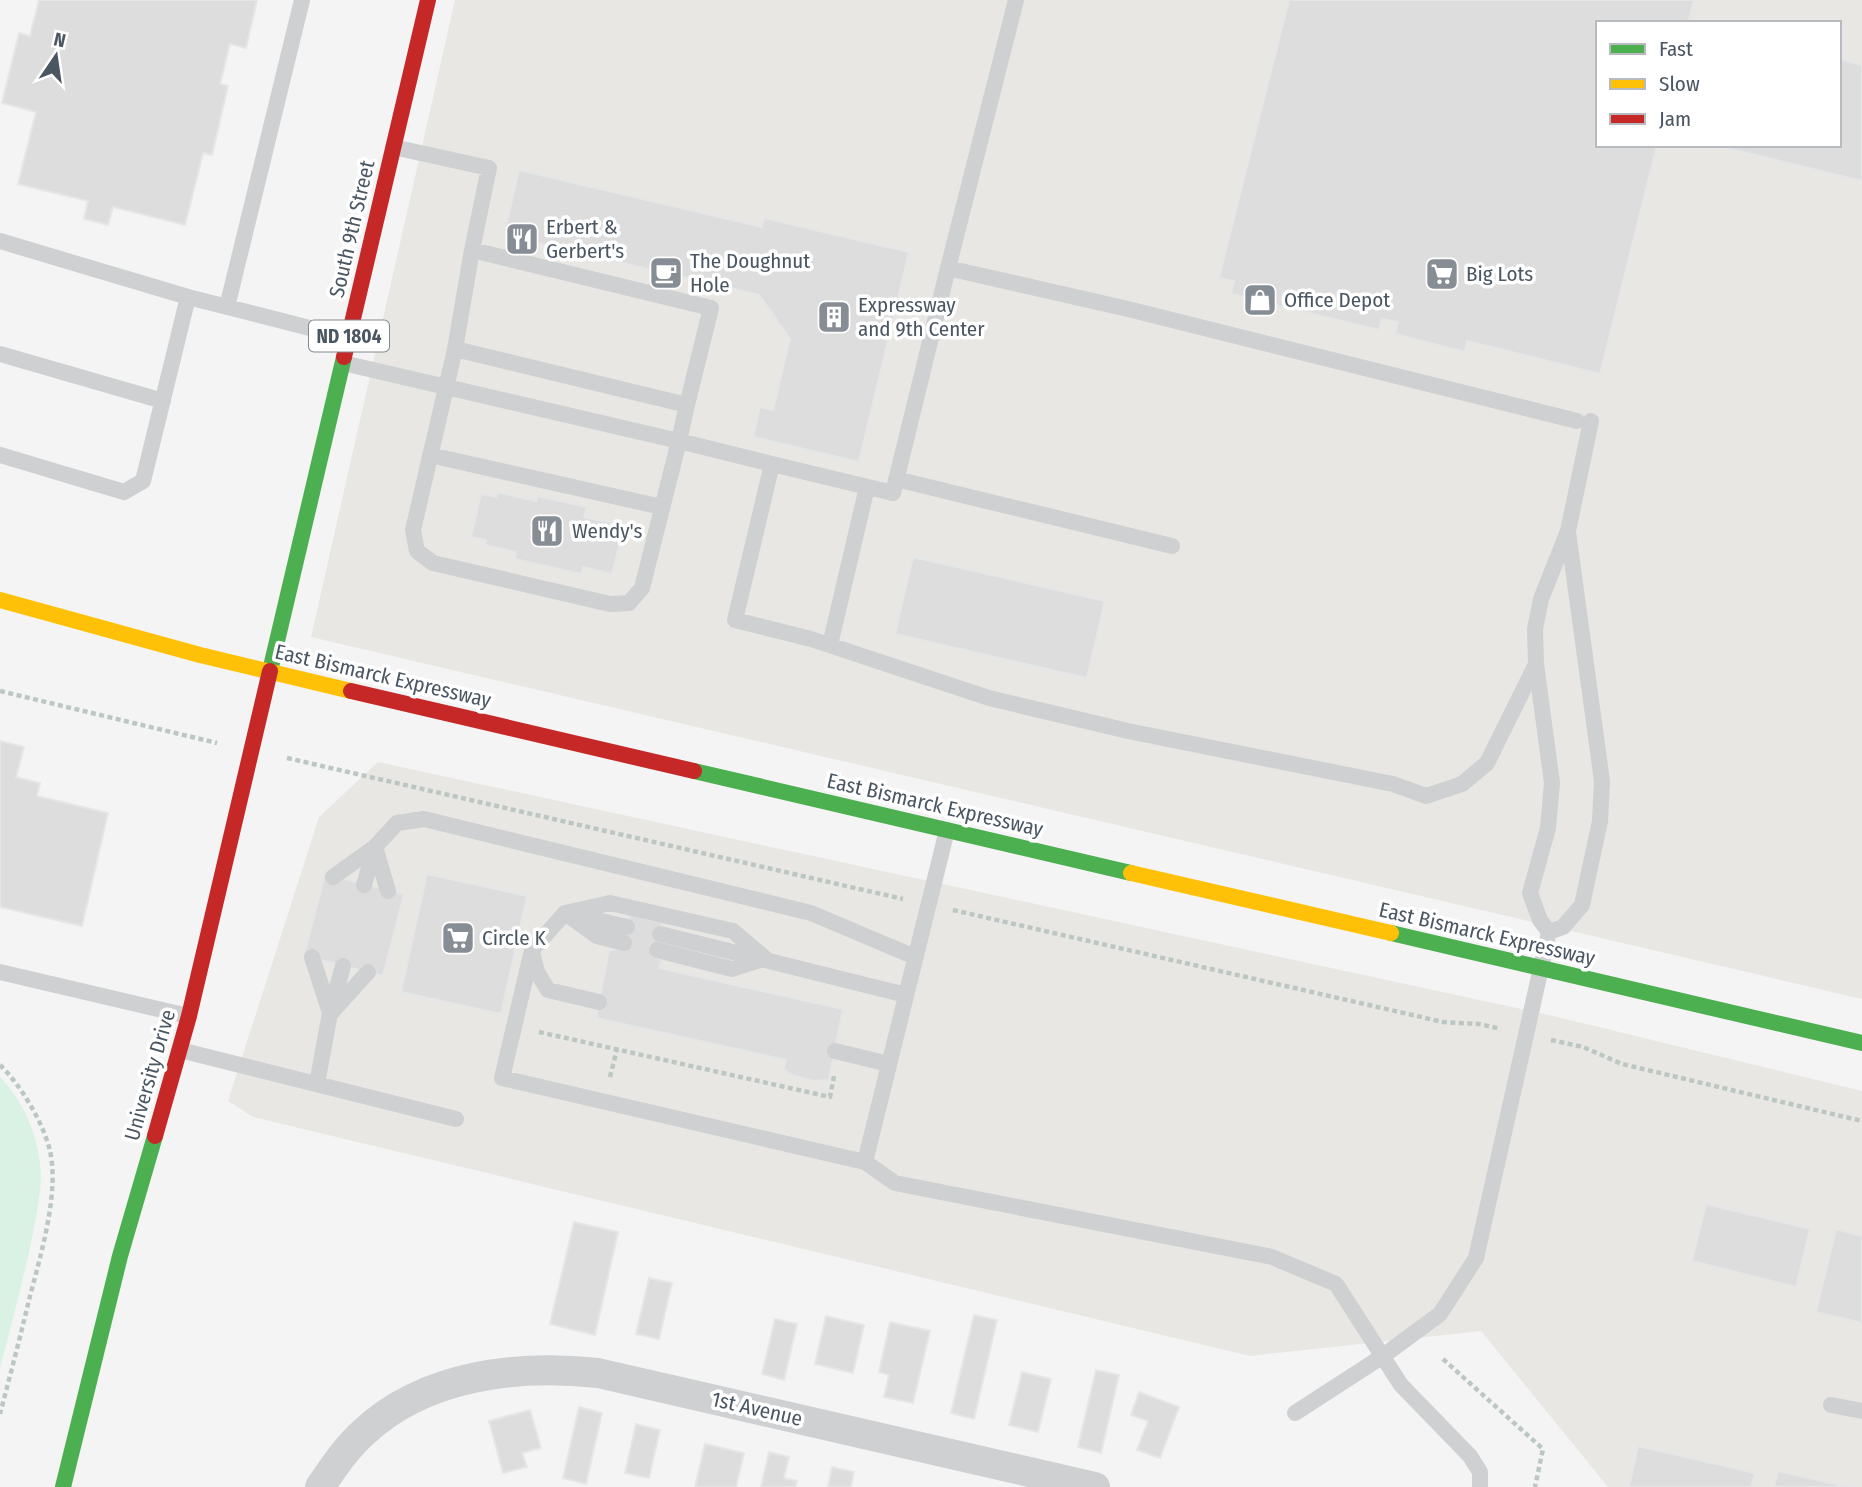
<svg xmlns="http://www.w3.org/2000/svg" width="1862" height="1487" viewBox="0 0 1862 1487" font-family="'Fira Sans Condensed',sans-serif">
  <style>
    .commercial { fill: #e8e7e3; fill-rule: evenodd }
    .grass { fill: #d9f2e3 }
    .building { fill: #ddddde; stroke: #e5e6e7; stroke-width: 2 }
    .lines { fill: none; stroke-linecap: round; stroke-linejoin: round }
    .path { stroke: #bcc7c4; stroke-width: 4.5; stroke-dasharray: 5 3.5; stroke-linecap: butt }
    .lane { stroke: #ced0d2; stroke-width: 16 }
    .street { stroke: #ced0d2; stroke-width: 30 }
    .fast { stroke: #4caf50; stroke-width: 16 }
    .slow { stroke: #ffc107; stroke-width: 16 }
    .jam { stroke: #c62828; stroke-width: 16 }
    .labels { text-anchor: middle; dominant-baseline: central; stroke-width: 7; stroke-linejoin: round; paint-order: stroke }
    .shield { fill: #fff; stroke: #808990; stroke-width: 2 }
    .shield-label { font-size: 19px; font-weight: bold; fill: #4a5661 }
    .poi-label { font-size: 21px; fill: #4a5661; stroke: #fff; text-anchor: start }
    .street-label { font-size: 21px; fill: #4a5661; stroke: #fff }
  </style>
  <rect width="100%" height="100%" fill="#f4f4f4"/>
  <path class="commercial" d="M455 0H1862V999L311 637ZM1598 23H1839V145H1598Z
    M378 762 1549 1015 1862 1091V1487H1608L1481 1331 1250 1356 253 1117 228 1101 319 817Z"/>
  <path class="grass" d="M0 1077C25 1103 39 1138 41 1174 41 1195 36 1217 32 1238 23 1282 11 1325 0 1368Z"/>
  <path class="building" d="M39 0H257L246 48 230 44 220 84 228 86 212 155 203 153 185 225 113 207 108 225 84 219 88 201 18 184 36 112 2 103 19 33 30 36Z
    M1289 0H1694L1688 23H1598V145H1657L1600 374 1467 341 1465 352 1395 334 1398 322 1382 319 1379 330 1231 294 1234 281 1219 278Z
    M1839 59 1862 65V181L1715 145H1839Z
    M519 170 762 227 764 218 909 252 859 462 753 437 760 407 773 410 790 339 759 295 504 235Z
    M497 492 536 501 537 496 587 507 584 517 624 526 612 574 583 567 581 574 515 559 516 552 485 545 486 540 471 537 481 494 496 497Z
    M913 557 1105 601 1087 678 895 634Z
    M0 741 24 747 16 777 40 783 37 796 108 813 82 926 0 907Z
    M325 874 404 894 383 976 304 956Z
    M427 874 527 896 501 1014 401 992Z
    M629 915 662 922 655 957 662 961 659 968 843 1009 829 1080 814 1081 794 1076 783 1069 786 1060 596 1018 609 950 622 949Z
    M1706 1204 1810 1229 1796 1287 1692 1261Z
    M574 1222 618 1232 595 1335 550 1324Z
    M1836 1229 1862 1236V1323L1816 1312Z
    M649 1278 672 1283 659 1339 636 1334Z
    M974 1315 997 1320 974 1419 951 1413Z
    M826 1316 864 1325 853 1373 815 1364Z
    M775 1319 797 1324 784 1380 762 1374Z
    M890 1322 930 1331 913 1403 884 1397 889 1375 879 1372Z
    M1096 1370 1119 1375 1101 1453 1078 1447Z
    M1022 1372 1051 1379 1038 1432 1009 1425Z
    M1139 1392 1179 1407 1160 1458 1137 1450 1148 1421 1131 1415Z
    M579 1407 602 1413 586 1484 563 1478Z
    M530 1410 541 1448 522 1453 527 1467 503 1473 489 1421Z
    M636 1424 660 1430 649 1478 625 1473Z
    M705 1444 744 1453 736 1487H695Z
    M1638 1446 1755 1473 1751 1487H1629Z
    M769 1452 789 1457 784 1478 797 1481 795 1487H761Z
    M832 1467 854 1472 851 1487H828Z
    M1778 1471 1848 1487H1774Z"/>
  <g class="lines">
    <path class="path" d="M0 691 217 743
      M287 758 903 899
      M953 910 1443 1022 1479 1024 1501 1029
      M539 1032 830 1097 834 1076
      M1551 1040 1583 1047 1622 1064 1862 1121
      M0 1065C20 1084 42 1121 49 1147 61 1190 40 1257 29 1300 20 1338 10 1376 0 1414
      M610 1077 617 1049
      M1443 1359 1543 1449 1535 1487"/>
    <path class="lane" d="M1016 0 948 268 1128 309 1577 421
      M393 147 489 168 472 250 455 349 687 405 711 308 472 250
      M0 241 188 297 349 338
      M227 307 302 0
      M0 354 163 401
      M343 363 679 441 642 588 629 603 610 604 433 563 417 551 413 530 455 349
      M687 405 679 441 772 464 735 620 811 639 989 698 1128 731 1393 784 1426 796 1462 784 1487 763 1536 664
      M0 455 124 492 143 481 188 297
      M430 455 662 507
      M772 464 893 493 948 268
      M896 479 1172 546
      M830 645 867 487
      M947 830 865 1162 895 1183 1272 1257 1336 1284 1401 1385 1470 1456 1480 1472V1487
      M333 877 375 847 388 891
      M364 885 375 847 397 823 424 819 811 913 915 957
      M565 913 597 936 624 943
      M571 914 627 927
      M1549 932 1540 920 1530 893 1548 828 1552 783 1536 664 1535 629 1541 599 1568 531 1591 421
      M1549 932 1563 927 1582 905 1600 821 1602 781 1568 532
      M660 934 906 995
      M657 950 732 969 763 959
      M533 956 537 972 548 990 599 1002
      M312 957 330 1013
      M766 959 733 931 610 903 565 913 532 950 502 1078 865 1162
      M0 972 188 1016
      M332 1012 368 972
      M180 1050 456 1119
      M835 1051 889 1064
      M317 1084 330 1013 343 966
      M1831 1405 1862 1411
      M1295 1413 1383 1356 1440 1314 1476 1258 1549 932"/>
    <path class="street" d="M320 1487C333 1468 346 1448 364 1432 425 1375 518 1364 598 1373L1095 1487"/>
    <path class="fast" d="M270 671 344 357
      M694 771 1131 873
      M1391 933 1862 1043
      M63 1487 120 1256 155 1136"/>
    <path class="slow" d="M0 600 200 655 351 691
      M1131 873 1391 933"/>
    <path class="jam" d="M344 357 428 0
      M351 691 694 771
      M155 1136 189 1016 270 671"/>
  </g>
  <defs>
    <symbol id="restaurant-square" viewBox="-11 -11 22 22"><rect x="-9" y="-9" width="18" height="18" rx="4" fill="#868d94" stroke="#fff"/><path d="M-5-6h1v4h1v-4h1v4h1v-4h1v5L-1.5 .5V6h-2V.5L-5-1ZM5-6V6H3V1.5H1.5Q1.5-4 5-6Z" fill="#fff"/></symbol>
    <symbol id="cafe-square" viewBox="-11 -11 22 22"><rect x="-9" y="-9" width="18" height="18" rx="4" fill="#868d94" stroke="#fff"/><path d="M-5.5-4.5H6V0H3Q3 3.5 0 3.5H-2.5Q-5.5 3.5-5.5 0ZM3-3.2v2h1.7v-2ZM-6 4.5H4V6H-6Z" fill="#fff"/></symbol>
    <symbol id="supermarket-square" viewBox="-11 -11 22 22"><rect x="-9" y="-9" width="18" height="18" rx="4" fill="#868d94" stroke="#fff"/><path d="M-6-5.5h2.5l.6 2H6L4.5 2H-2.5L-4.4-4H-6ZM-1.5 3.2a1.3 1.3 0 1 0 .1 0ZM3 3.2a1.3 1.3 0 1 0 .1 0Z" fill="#fff"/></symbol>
    <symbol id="shop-square" viewBox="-11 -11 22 22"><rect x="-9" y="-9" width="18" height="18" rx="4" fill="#868d94" stroke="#fff"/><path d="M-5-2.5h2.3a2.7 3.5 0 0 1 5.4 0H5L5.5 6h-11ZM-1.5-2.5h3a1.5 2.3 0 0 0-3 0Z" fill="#fff"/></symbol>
    <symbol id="building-square" viewBox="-11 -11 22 22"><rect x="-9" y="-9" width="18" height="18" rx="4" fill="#868d94" stroke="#fff"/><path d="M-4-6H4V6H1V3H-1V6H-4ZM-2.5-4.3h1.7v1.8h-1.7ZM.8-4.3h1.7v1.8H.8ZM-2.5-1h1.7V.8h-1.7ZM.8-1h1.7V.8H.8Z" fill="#fff"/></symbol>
  </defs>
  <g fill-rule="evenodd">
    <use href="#restaurant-square" x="503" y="220" width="38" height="38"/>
    <use href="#cafe-square" x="647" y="254" width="38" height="38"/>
    <use href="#supermarket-square" x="1423" y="255" width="38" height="38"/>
    <use href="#shop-square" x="1241" y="281" width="38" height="38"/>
    <use href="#building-square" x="815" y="298" width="38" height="38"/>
    <use href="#restaurant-square" x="528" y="512" width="38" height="38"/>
    <use href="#supermarket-square" x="439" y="919" width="38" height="38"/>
  </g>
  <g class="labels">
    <rect class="shield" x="309" y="320.5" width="80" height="31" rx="5"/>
    <g class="shield-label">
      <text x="349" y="336">ND 1804</text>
    </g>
    <g class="poi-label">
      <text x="546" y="227">Erbert &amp;<tspan x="546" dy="24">Gerbert's</tspan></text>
      <text x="690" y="261">The Doughnut<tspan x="690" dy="24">Hole</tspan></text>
      <text x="1466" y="274">Big Lots</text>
      <text x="1284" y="300">Office Depot</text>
      <text x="858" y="305">Expressway<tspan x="858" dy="24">and 9th Center</tspan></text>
      <text x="572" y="531">Wendy's</text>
      <text x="482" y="938">Circle K</text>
    </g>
    <g class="street-label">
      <text transform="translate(352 229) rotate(-77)">South 9th Street</text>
      <text transform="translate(383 676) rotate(13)">East Bismarck Expressway</text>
      <text transform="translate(935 805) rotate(13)">East Bismarck Expressway</text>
      <text transform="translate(1487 934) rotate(13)">East Bismarck Expressway</text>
      <text transform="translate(150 1075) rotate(-74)">University Drive</text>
      <text transform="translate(757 1409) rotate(13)">1st Avenue</text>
    </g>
  </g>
  <rect x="1596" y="21" width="245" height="126" fill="#ffffff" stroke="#b7bbc0" stroke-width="2"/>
  <rect x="1610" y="44" width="35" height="10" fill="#4caf50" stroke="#b7bbc0" stroke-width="2"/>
  <text x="1659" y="56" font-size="21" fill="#4a5661">Fast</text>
  <rect x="1610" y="79" width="35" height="10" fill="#ffc107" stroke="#b7bbc0" stroke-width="2"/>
  <text x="1659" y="91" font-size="21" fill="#4a5661">Slow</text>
  <rect x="1610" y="114" width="35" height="10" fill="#c62828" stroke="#b7bbc0" stroke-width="2"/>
  <text x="1659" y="126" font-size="21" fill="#4a5661">Jam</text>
  <g transform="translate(56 56) rotate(13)" stroke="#ffffff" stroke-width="5" paint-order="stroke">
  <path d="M0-5L12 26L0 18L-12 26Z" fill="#4a5661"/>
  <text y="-10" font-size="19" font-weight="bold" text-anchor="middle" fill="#4a5661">N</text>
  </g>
</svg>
